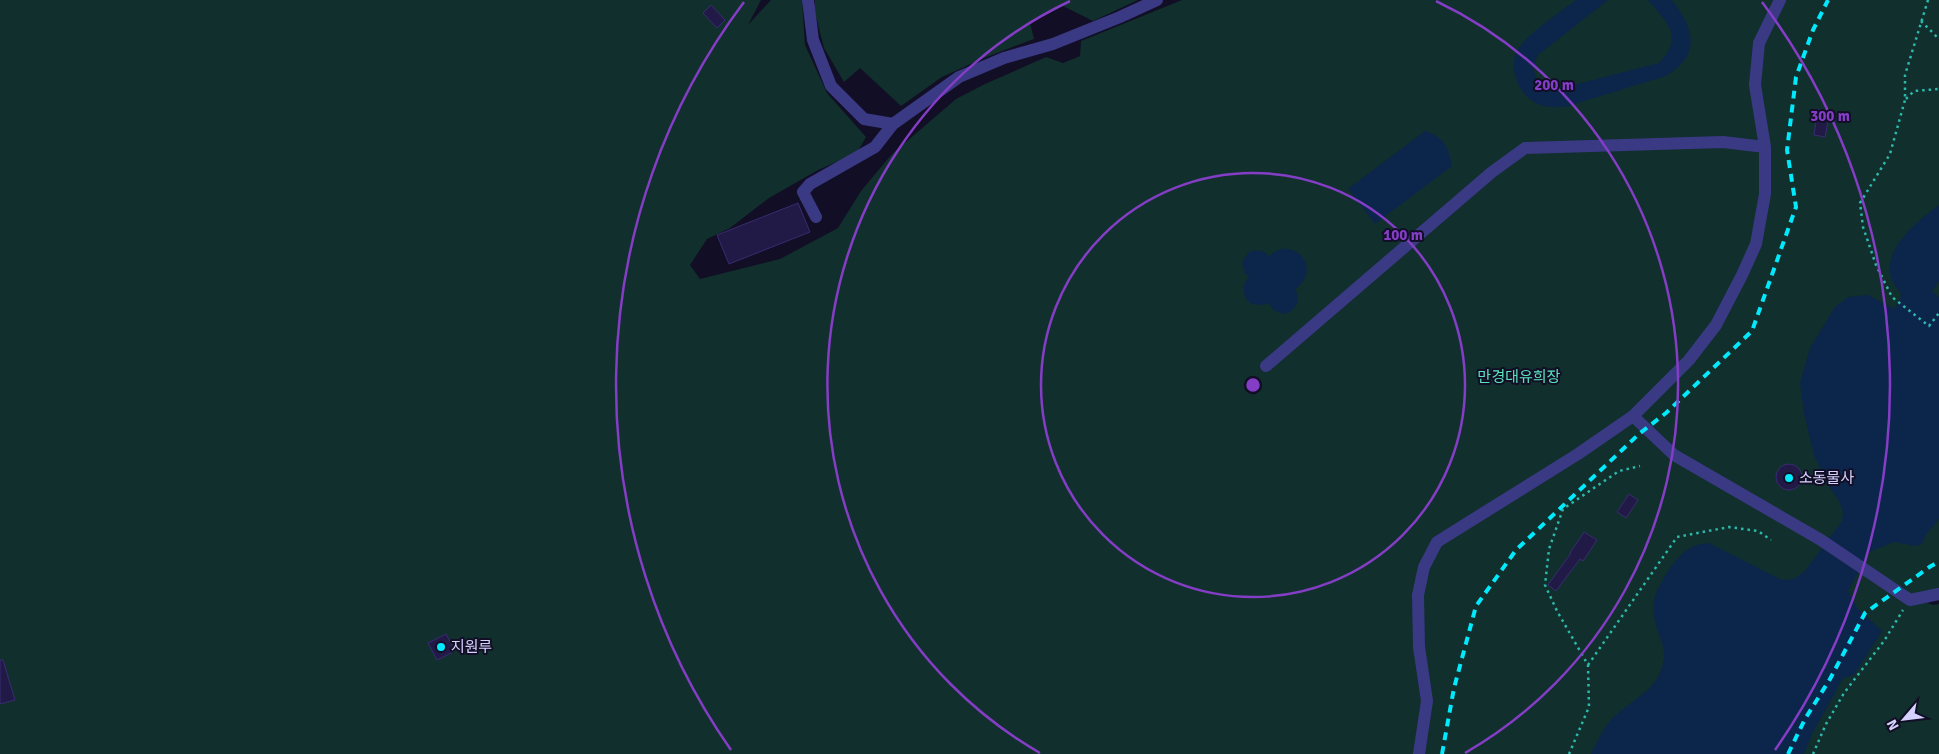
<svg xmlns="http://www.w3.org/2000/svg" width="1939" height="754" viewBox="0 0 1939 754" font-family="Signika,'Noto Sans KR',sans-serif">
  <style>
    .green { fill: #112f2d }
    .water { fill: #0c254b }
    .building { fill: #221a46; stroke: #382c72 }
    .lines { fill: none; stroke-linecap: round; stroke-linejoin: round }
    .path { stroke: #2db8ac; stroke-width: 2.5; stroke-dasharray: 2.5 4; stroke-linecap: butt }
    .minor { stroke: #3a3984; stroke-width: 12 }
    .rail { stroke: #00e9fd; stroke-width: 4; stroke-dasharray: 8 6; stroke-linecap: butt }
    .ring { fill: none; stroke: #843dc5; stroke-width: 2.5 }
    .poi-dot { fill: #00e9fd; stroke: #110e25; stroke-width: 2 }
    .labels { text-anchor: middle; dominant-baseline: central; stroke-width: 4; stroke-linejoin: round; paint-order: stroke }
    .park-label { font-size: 15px; fill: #5ce1bc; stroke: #110e25 }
    .poi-label { font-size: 15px; fill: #d6d2ff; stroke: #110e25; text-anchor: start }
    .centre { fill: #843dc5; stroke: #110e25; stroke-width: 2.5 }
    .ring-label { font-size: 15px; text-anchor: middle; font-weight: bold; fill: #843dc5; stroke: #110e25; stroke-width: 4; stroke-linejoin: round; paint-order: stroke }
  </style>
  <rect width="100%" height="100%" fill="#110e25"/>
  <path class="green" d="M0 0H761L748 25 771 0H802L805 45 827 93 866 137 857 153 818 170 769 198 730 228 707 239 690 265 700 279 780 259 838 228 861 191 892 154 956 99 985 84 1046 57 1063 63 1080 56 1081 41 1182 0H1939V591L1923 601 1933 605 1939 604V754H0Z
    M815 0H1138L1093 21 1063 6 1030 23 1034 39 984 58 942 77 901 106 860 68 844 82 824 48 815 13Z"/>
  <path class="water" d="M1576 0H1608L1538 55C1527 76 1541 90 1562 88L1659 63C1685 37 1667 22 1648 0H1672C1694 29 1702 54 1666 76L1568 106C1552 109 1534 107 1524 93 1515 82 1511 66 1516 53 1521 38 1562 11 1576 0Z
    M1425 131C1443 136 1449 148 1452 166L1375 224 1348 189Z
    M1939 205V281L1932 291 1939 297V519L1926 535 1922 544 1916 546 1894 542 1869 552 1848 591 1857 608 1882 631 1854 675 1843 678 1812 734 1804 754H1591C1597 743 1602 730 1610 721 1623 706 1649 694 1658 677 1673 647 1656 639 1653 611 1651 594 1673 559 1687 550 1694 545 1701 544 1709 543L1782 580 1794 579 1805 571 1842 521 1843 512 1839 501 1830 488 1814 455 1804 414 1800 383 1810 348 1835 307 1848 297 1868 295 1894 309 1900 300 1901 293C1896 287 1891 281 1890 273 1886 246 1920 219 1939 205Z
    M1280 249C1306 246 1317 275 1295 289 1301 300 1296 311 1284 314L1274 310 1268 303 1262 305 1251 304C1242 296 1241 286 1249 277L1245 274 1242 263 1248 253C1256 249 1263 250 1269 256Z"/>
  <path class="building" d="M711 5 725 20 717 28 703 13Z
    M1814 109 1830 112 1825 137 1814 135 1816 121 1812 120Z
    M798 203 810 232 729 264 717 235Z
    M1776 477a13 13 0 1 1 26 0a13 13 0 1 1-26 0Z
    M1629 494 1638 500 1626 518 1617 512Z
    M1584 532 1597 540 1583 561 1580 559 1556 591 1548 585 1571 553H1570Z
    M446 634 455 651 437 660 428 643Z
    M0 660H3L15 700 0 704Z"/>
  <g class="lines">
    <path class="path" d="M1928 0 1905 75V100L1890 154 1860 203 1863 227 1876 265 1892 297 1929 326 1939 313
      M1921 21 1939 39
      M1906 99 1914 91 1939 89
      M1588 665 1677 537 1729 527 1758 531 1771 540
      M1569 754 1589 707 1588 665 1557 611 1545 585 1549 549 1563 509 1619 471 1640 466
      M1813 754 1826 724 1844 693 1884 641 1903 610"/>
    <path class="minor" d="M808 0 813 40 831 86 864 119 893 124
      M816 217 803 192 810 184 875 147 893 124 959 77 1004 58 1053 44 1120 17 1157 0
      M1266 366 1492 172 1525 148 1723 142 1765 147
      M1633 416 1674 455 1821 540 1910 600 1939 594
      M1419 754 1427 701 1419 647 1418 595 1424 567 1437 542 1578 454 1633 416 1689 360 1716 325 1742 275 1756 244 1765 194V147L1755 85 1759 43 1780 0"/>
    <path class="rail" d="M1442 754 1454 688 1476 606 1516 550 1639 434 1666 413 1752 331 1796 207 1787 150 1796 77 1813 30 1828 0
      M1788 754 1805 719 1830 679 1865 613 1931 566 1939 562"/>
  </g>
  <g class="ring">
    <circle cx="1253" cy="385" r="212"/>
    <path d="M1040 753A425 425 0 0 1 1070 1M1436 1A425 425 0 0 1 1465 753"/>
    <path d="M731 750A637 637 0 0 1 744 2M1762 2A637 637 0 0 1 1775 750"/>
  </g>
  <g class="poi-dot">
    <circle cx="1789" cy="478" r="5"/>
    <circle cx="441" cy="647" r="5"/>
  </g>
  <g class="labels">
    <g class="park-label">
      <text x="1519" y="377">만경대유희장</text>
    </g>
    <g class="poi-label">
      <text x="1799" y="478">소동물사</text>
      <text x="451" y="647">지원루</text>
    </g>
  </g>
  <circle cx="1253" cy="385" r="8" class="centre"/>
  <g class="ring-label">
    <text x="1554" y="90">200 m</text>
    <text x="1830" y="121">300 m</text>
    <text x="1403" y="240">100 m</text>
  </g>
  <g transform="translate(1904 719) rotate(242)" stroke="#110e25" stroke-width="4" paint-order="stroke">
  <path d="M0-4L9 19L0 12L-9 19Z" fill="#d6d2ff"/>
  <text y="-8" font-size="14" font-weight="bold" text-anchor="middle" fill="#d6d2ff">N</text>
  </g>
</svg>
